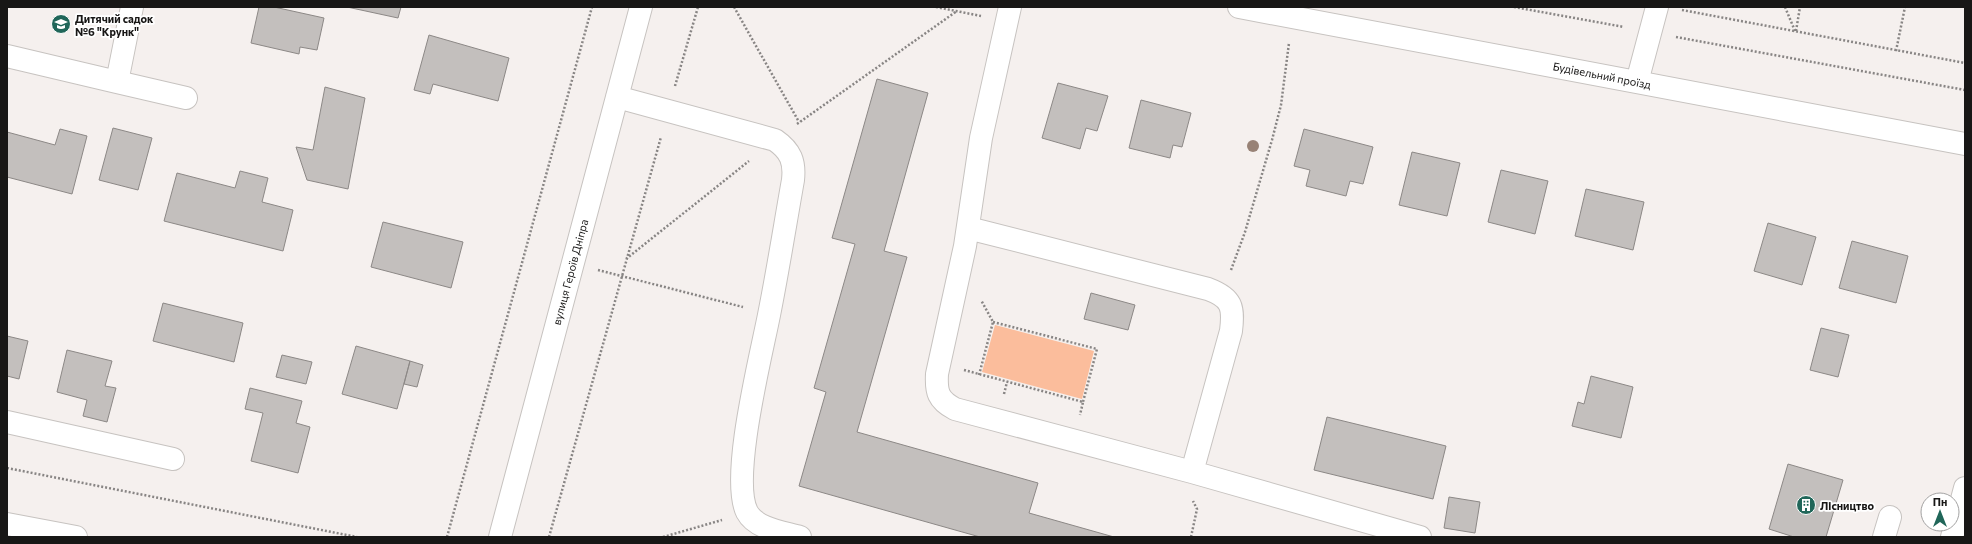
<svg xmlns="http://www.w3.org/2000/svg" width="1972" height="544" viewBox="0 0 1972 544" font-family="Commissioner,sans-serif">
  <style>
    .green { fill: #fbbd9c }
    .building { fill: #c3bfbd; stroke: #8c8886 }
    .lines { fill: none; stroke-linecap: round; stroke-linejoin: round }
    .minor-casing { stroke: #c7c3c0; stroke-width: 24 }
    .path { stroke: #888584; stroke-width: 2.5; stroke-dasharray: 2 2; stroke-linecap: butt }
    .minor { stroke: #fff; stroke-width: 22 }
    .tree { fill: #988276 }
    .labels { text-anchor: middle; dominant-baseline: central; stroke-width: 3.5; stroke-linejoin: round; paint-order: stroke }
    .poi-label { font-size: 11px; font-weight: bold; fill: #181716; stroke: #fff; text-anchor: start }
    .street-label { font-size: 11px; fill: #181716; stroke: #fff }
  </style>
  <rect width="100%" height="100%" fill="#f5f0ee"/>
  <path class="green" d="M995 325 1094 351 1082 399 982 372Z"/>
  <path class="building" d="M259 7H274L324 18 317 50 300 47 299 54 251 43Z
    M347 7H401L398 18Z
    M429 35 509 58 498 101 433 84 430 94 414 90Z
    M877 79 928 93 884 251 907 257 857 432 1038 483 1029 513 1114 537H980L799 486 826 392 814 388 855 244 832 238Z
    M1058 83 1108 96 1097 131 1086 128 1080 149 1042 138Z
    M325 87 365 98 348 189 307 180 296 147 313 150Z
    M1141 100 1191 113 1182 147 1173 145 1170 158 1129 148Z
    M113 128 152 138 138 190 99 180Z
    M60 129 87 136 72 194 7 177V132L55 145Z
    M1304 129 1373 147 1363 184 1350 181 1346 196 1306 186 1310 170 1294 166Z
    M1412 152 1460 163 1447 216 1399 205Z
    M1501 170 1548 181 1535 234 1488 222Z
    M240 171 268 178 262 202 293 210 283 251 164 221 177 173 235 188Z
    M1586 189 1644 202 1633 250 1575 236Z
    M383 222 463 242 451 288 371 267Z
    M1768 223 1816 237 1802 285 1754 271Z
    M1852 241 1908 256 1896 303 1839 288Z
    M1091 293 1135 305 1128 330 1084 319Z
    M163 303 243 323 234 362 153 341Z
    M1821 328 1849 335 1838 377 1810 370Z
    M7 336 28 341 19 379 7 376Z
    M356 346 410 361 397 409 342 394Z
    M67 350 112 361 105 386 116 388 107 422 83 416 87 400 57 392Z
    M282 355 312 362 306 384 276 377Z
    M410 361 423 365 417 387 404 384Z
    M1591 376 1633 387 1621 438 1572 426 1578 402 1584 404Z
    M250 388 302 401 296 423 310 427 298 473 251 461 263 413 245 409Z
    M1327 417 1446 446 1433 499 1314 470Z
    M1788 464 1843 480 1826 537H1794L1769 529Z
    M1449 497 1480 502 1475 533 1444 528Z"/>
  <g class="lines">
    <defs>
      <path id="minor" d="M1010 7 981 138 965 246 937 374C936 392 938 400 955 409L1192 472 1420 537
        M1239 7 1965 144
        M7 56 117 82 132 7
        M117 82 186 98
        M1637 82 1657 7
        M617 97 775 140C791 151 795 162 793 180 785 225 778 270 769 315 761 356 730 478 747 512 756 529 783 532 800 537
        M968 228 1208 289C1232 298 1234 307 1231 331L1192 472
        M7 422 173 459
        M7 524 76 537
        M500 537 641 7
        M1884 537 1890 517
        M1952 537 1965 488"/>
    </defs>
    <use href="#minor" class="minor-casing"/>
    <path class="path" d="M734 7 799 122
      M936 7 981 16
      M1514 7 1624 27
      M1785 7 1795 31
      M1682 10 1965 63
      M1796 31 1800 7
      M1676 37 1965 90
      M1896 51 1905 7
      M675 86 698 7
      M797 124 957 11
      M626 259 749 161
      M598 270 743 307
      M1231 270 1245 232 1272 140 1281 105 1289 43
      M993 322 1097 349 1083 402
      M964 370 1083 402 1080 415
      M979 375 993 322 981 300
      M1004 394 1007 382
      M7 468 357 537
      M447 537 592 7
      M549 537 661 137
      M663 537 722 520
      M1191 537 1197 509 1193 501"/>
    <use href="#minor" class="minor"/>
  </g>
  <circle class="tree" cx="1253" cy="146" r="6"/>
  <defs>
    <symbol id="school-disc" viewBox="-11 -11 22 22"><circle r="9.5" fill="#206659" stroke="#fff"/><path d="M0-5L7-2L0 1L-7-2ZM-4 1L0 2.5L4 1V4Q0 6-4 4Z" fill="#fff"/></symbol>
    <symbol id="building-disc" viewBox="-11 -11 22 22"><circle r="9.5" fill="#206659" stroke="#fff"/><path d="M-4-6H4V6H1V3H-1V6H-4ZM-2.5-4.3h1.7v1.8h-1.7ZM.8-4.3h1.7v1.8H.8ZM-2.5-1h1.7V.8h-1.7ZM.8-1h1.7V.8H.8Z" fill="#fff"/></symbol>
  </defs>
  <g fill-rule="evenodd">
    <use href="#school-disc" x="50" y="13" width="22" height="22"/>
    <use href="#building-disc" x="1795" y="494" width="22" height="22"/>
  </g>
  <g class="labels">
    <g class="poi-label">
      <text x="75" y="18">Дитячий садок<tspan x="75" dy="13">№6 "Крунк"</tspan></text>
      <text x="1820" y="505">Лісництво</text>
    </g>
    <g class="street-label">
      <text transform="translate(1602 75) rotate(11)">Будівельний проїзд</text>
      <text transform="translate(570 272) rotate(-75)">вулиця Героїв Дніпра</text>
    </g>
  </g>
  <rect width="1972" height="544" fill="none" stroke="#181716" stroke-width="16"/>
  <g transform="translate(1940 512)"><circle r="19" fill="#ffffff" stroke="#a3a2a2"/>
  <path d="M0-3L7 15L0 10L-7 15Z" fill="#206659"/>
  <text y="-6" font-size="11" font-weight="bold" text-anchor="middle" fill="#181716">Пн</text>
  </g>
</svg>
